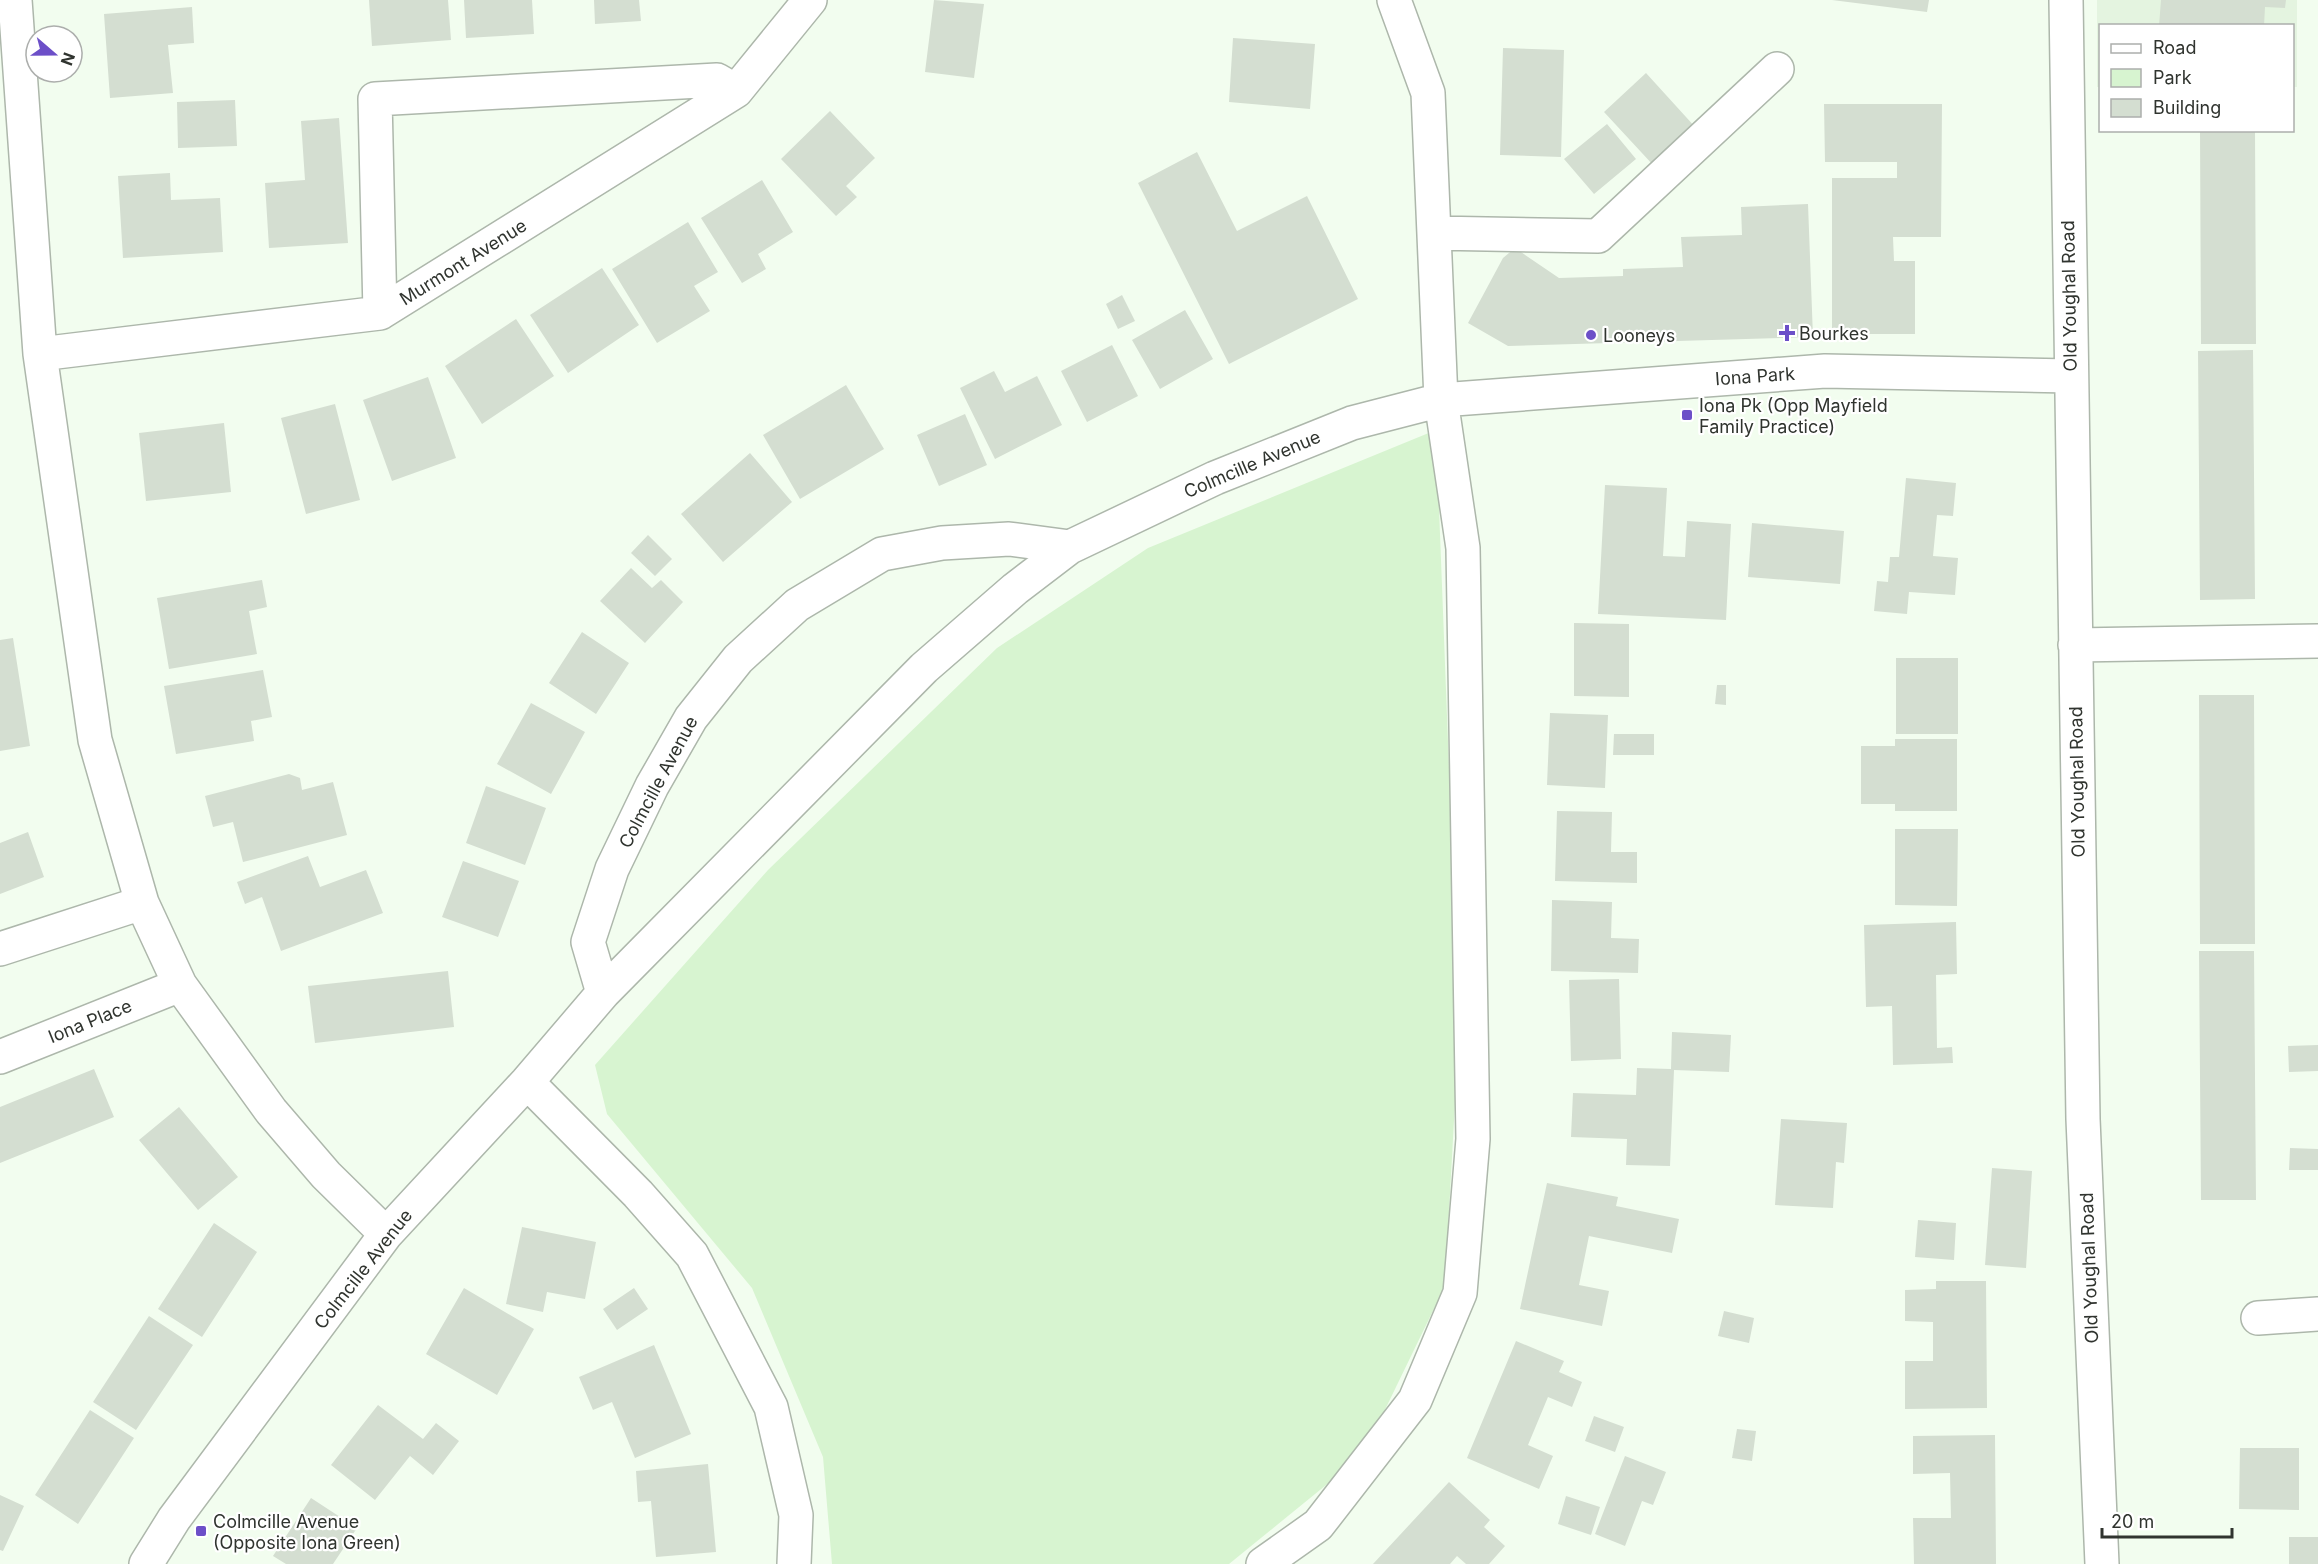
<svg xmlns="http://www.w3.org/2000/svg" width="2318" height="1564" viewBox="0 0 2318 1564" font-family="Inter,sans-serif">
  <style>
    .built { fill: #e4f4e0 }
    .green { fill: #d7f4d0 }
    .building { fill: #d4ded1 }
    .lines { fill: none; stroke-linecap: round; stroke-linejoin: round }
    .minor-casing { stroke: #adb7ab; stroke-width: 36 }
    .minor { stroke: #fff; stroke-width: 33 }
    .poi-dot { fill: #6c4fc8; stroke: #fff; stroke-width: 2 }
    .labels { text-anchor: middle; dominant-baseline: central; stroke-width: 4.5; stroke-linejoin: round; paint-order: stroke }
    .street-label { font-size: 18px; fill: #30342f; stroke: #fff }
    .poi-label { font-size: 18px; fill: #30342f; stroke: #fff; text-anchor: start }
  </style>
  <rect width="100%" height="100%" fill="#f2fdef"/>
  <path class="built" d="M2097 0H2297V87H2293L2292 26H2100V87H2097Z"/>
  <path class="green" d="M1436 430 1459 1028 1445 1286 1363 1455 1229 1564H832L823 1457 752 1288 607 1114 595 1065 768 870 997 648 1148 548Z"/>
  <path class="building" d="M369 0H448L451 40 372 46Z
    M464 0H532L534 34 466 38Z
    M594 0H639L641 21 595 24Z
    M934 0 984 4 974 78 925 72Z
    M1832 0H1929L1927 12Z
    M2161 0H2286L2285 8 2265 7 2264 26H2159Z
    M192 7 194 43 168 45 173 93 110 98 104 14Z
    M1233 38 1315 44 1310 109 1229 102Z
    M1503 48 1564 50 1561 157 1500 155Z
    M1646 73 1696 128 1654 166 1604 112Z
    M235 100 237 146 178 148 177 102Z
    M1824 104H1942L1941 237H1893L1894 261H1915V334H1832V178H1897V162H1825Z
    M830 111 875 158 846 186 857 197 836 216 781 159Z
    M339 118 348 243 269 248 265 183 305 180 301 121Z
    M1607 124 1636 159 1594 194 1564 159Z
    M2200 130H2255L2256 344H2201Z
    M1197 152 1237 231 1307 196 1358 299 1229 364 1138 183Z
    M170 173 171 200 220 198 223 252 123 258 118 176Z
    M762 180 793 232 758 254 766 269 742 283 701 218Z
    M1808 204 1813 337 1508 346 1468 323 1503 258 1515 248 1559 278 1623 276V269L1683 267 1681 237 1742 235 1741 207Z
    M688 222 718 272 694 286 710 311 657 343 612 269Z
    M602 268 639 325 568 373 530 315Z
    M1122 295 1135 321 1118 329 1106 304Z
    M1185 310 1213 359 1160 389 1132 340Z
    M516 319 554 376 482 424 445 366Z
    M1112 345 1138 396 1087 422 1061 371Z
    M2253 350 2255 599 2200 600 2198 351Z
    M994 371 1005 392 1037 376 1062 425 995 459 960 388Z
    M428 377 456 458 392 481 363 400Z
    M846 385 884 449 800 499 763 435Z
    M335 404 360 500 306 514 281 418Z
    M965 414 987 465 939 486 917 435Z
    M224 423 231 492 146 501 139 433Z
    M750 453 792 502 723 562 681 514Z
    M1906 478 1956 483 1953 516 1937 515 1933 556 1958 558 1955 595 1909 592 1907 614 1874 611 1877 581 1888 582 1890 557H1899Z
    M1605 485 1667 488 1663 556 1685 557 1687 521 1731 524 1726 620 1598 614Z
    M1752 523 1844 531 1840 584 1748 577Z
    M648 535 672 559 655 576 631 553Z
    M631 568 652 588 661 580 683 602 645 643 600 601Z
    M262 580 267 607 249 611 257 654 169 669 157 598Z
    M1574 623 1629 624V697L1574 696Z
    M582 632 629 663 596 714 549 683Z
    M13 638 30 746 0 751V640Z
    M1896 658H1958V734H1896Z
    M263 670 272 717 251 721 254 741 176 754 164 686Z
    M1717 685H1726V705L1715 704Z
    M2199 695H2254L2255 944H2200Z
    M531 703 585 732 551 794 497 764Z
    M1550 713 1608 715 1605 788 1547 785Z
    M1614 734H1654V755H1613Z
    M1895 739H1957V811H1895V804H1861V746H1895Z
    M289 774 300 778 302 790 333 782 347 835 243 862 233 822 213 827 205 796Z
    M486 786 546 808 525 865 466 843Z
    M1557 811 1612 812 1611 852H1637V883L1555 881Z
    M1895 829H1958L1957 906 1895 905Z
    M28 832 44 877 0 894V843Z
    M308 856 320 887 366 870 383 913 281 951 262 897 245 904 237 882Z
    M463 861 519 881 498 937 442 917Z
    M1552 900 1612 902 1611 938 1639 939 1638 973 1551 971Z
    M1956 922 1957 974 1936 975 1937 1048 1952 1047 1953 1063 1893 1065 1892 1006 1866 1007 1864 925Z
    M2199 951H2254L2256 1200H2201Z
    M448 971 454 1027 315 1043 308 986Z
    M1619 979 1621 1059 1571 1061 1569 980Z
    M1672 1032 1731 1035 1729 1072 1674 1070 1670 1166 1626 1165 1627 1139 1571 1137 1573 1093 1636 1095 1637 1068 1671 1069Z
    M2318 1045V1071L2289 1072 2288 1046Z
    M94 1069 114 1117 0 1163V1107Z
    M179 1107 238 1177 198 1210 139 1140Z
    M1781 1119 1847 1123 1844 1163 1836 1162 1833 1208 1775 1205Z
    M2290 1148 2318 1149V1170H2289Z
    M1992 1168 2032 1171 2026 1268 1985 1265Z
    M1547 1183 1618 1197 1616 1206 1679 1219 1672 1253 1589 1236 1579 1285 1609 1291 1602 1326 1520 1309Z
    M1918 1220 1956 1223 1954 1260 1915 1257Z
    M214 1223 257 1252 202 1337 158 1309Z
    M522 1227 596 1242 585 1299 547 1292 543 1312 506 1304Z
    M1936 1281H1986L1987 1408 1905 1409V1361H1933V1322L1905 1321V1290L1936 1289Z
    M464 1288 534 1329 497 1395 426 1354Z
    M634 1288 648 1309 617 1330 603 1309Z
    M1724 1311 1754 1318 1749 1343 1718 1336Z
    M149 1316 193 1345 136 1430 93 1402Z
    M1516 1341 1564 1361 1559 1372 1582 1382 1572 1407 1548 1397 1528 1445 1553 1456 1539 1489 1467 1458Z
    M654 1345 691 1434 635 1458 612 1402 593 1410 579 1377Z
    M378 1405 423 1439 436 1423 459 1441 433 1475 410 1456 375 1500 331 1465Z
    M90 1410 134 1438 78 1524 35 1495Z
    M1594 1416 1624 1427 1615 1452 1585 1441Z
    M1737 1429 1756 1431 1752 1461 1732 1458Z
    M1995 1435 1996 1564H1914L1913 1518H1951L1950 1473 1913 1474V1436Z
    M2240 1448H2299V1510L2239 1509Z
    M1625 1456 1666 1472 1653 1505 1642 1501 1625 1546 1595 1534Z
    M708 1464 716 1552 656 1557 651 1501 638 1502 636 1471Z
    M1449 1482 1490 1520 1484 1527 1505 1546 1489 1564H1466L1457 1556 1450 1564H1373Z
    M0 1495 24 1506 3 1551 0 1550Z
    M1566 1496 1600 1507 1591 1535 1558 1524Z
    M311 1498 357 1528 333 1564H286L273 1556Z
    M2289 1537H2318V1564H2289Z"/>
  <g class="lines">
    <defs>
      <path id="minor" d="M15 0 40 354 95 740 142 903 180 985 271 1111 326 1175 386 1234
        M2066 0 2083 1119 2102 1564
        M1434 233 1598 236 1777 69
        M380 313 375 99 717 80 736 91
        M40 354 380 313 736 91 810 0
        M2075 645 2318 641
        M0 949 142 903
        M603 993 588 942 612 869 652 786 691 718 738 659 797 605 882 554 942 543 1009 539 1070 547
        M0 1057 180 985
        M527 1082 638 1194 692 1255 771 1407 796 1515 794 1564
        M2258 1318 2318 1314
        M146 1564 174 1519 386 1234 527 1082 603 993 924 668 1015 589 1070 547 1215 478 1352 423 1441 400 1825 371 2070 376
        M1263 1564 1318 1525 1415 1400 1460 1293 1473 1139 1463 548 1441 400 1428 93 1394 0"/>
    </defs>
    <use href="#minor" class="minor-casing"/>
    <use href="#minor" class="minor"/>
  </g>
  <g class="poi-dot">
    <path d="M1784 324h6v6h6v6h-6v6h-6v-6h-6v-6h6z"/>
    <circle cx="1591" cy="335" r="6"/>
    <rect x="1681" y="409" width="12" height="12" rx="3"/>
    <rect x="195" y="1525" width="12" height="12" rx="3"/>
  </g>
  <g class="labels">
    <g class="street-label">
      <text transform="translate(463 262) rotate(-32)">Murmont Avenue</text>
      <text transform="translate(2069 296) rotate(-91)">Old Youghal Road</text>
      <text transform="translate(1755 376) rotate(-4)">Iona Park</text>
      <text transform="translate(1252 464) rotate(-23)">Colmcille Avenue</text>
      <text transform="translate(658 782) rotate(-62)">Colmcille Avenue</text>
      <text transform="translate(2077 782) rotate(-91)">Old Youghal Road</text>
      <text transform="translate(90 1021) rotate(-22)">Iona Place</text>
      <text transform="translate(2089 1268) rotate(-92)">Old Youghal Road</text>
      <text transform="translate(363 1269) rotate(-52)">Colmcille Avenue</text>
    </g>
    <g class="poi-label">
      <text x="1799" y="333">Bourkes</text>
      <text x="1603" y="335">Looneys</text>
      <text x="1699" y="405">Iona Pk (Opp Mayfield<tspan x="1699" dy="21">Family Practice)</tspan></text>
      <text x="213" y="1521">Colmcille Avenue<tspan x="213" dy="21">(Opposite Iona Green)</tspan></text>
    </g>
  </g>
  <rect x="2099" y="24" width="195" height="108" fill="#ffffff" stroke="#acaeac" stroke-width="1.5"/>
  <rect x="2111" y="44" width="30" height="9" fill="#ffffff" stroke="#acaeac" stroke-width="1.5"/>
  <text x="2153" y="54" font-size="18" fill="#30342f">Road</text>
  <rect x="2111" y="69" width="30" height="18" fill="#d7f4d0" stroke="#acaeac" stroke-width="1.5"/>
  <text x="2153" y="84" font-size="18" fill="#30342f">Park</text>
  <rect x="2111" y="99" width="30" height="18" fill="#d4ded1" stroke="#acaeac" stroke-width="1.5"/>
  <text x="2153" y="114" font-size="18" fill="#30342f">Building</text>
  <g transform="translate(54 54) rotate(110)"><circle r="28" fill="#ffffff" stroke="#acaeac" stroke-width="1.5"/>
  <path d="M0-4.5L10 22L0 15L-10 22Z" fill="#6c4fc8"/>
  <text y="-9" font-size="16" font-weight="bold" text-anchor="middle" fill="#30342f">N</text>
  </g>
  <path d="M2102 1528v9h130v-9" fill="none" stroke="#30342f" stroke-width="3"/>
  <text x="2111" y="1528" font-size="18" fill="#30342f" stroke="#ffffff" stroke-width="4.5" paint-order="stroke">20 m</text>
</svg>
